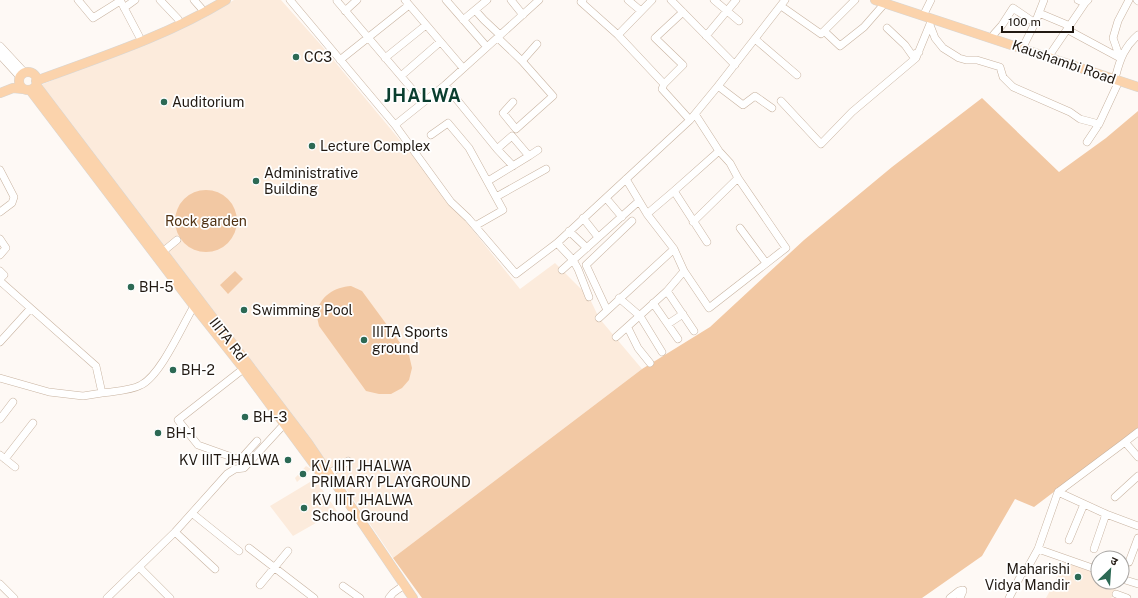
<svg xmlns="http://www.w3.org/2000/svg" width="1138" height="598" viewBox="0 0 1138 598" font-family="'Public Sans','Noto Sans Devanagari',sans-serif">
  <style>
    .built { fill: #fcebdc }
    .green { fill: #f2c8a3 }
    .lines { fill: none; stroke-linecap: round; stroke-linejoin: round }
    .minor-casing { stroke: #c8b3a0; stroke-width: 8 }
    .major-casing { stroke: #d7d6d4; stroke-width: 10 }
    .minor { stroke: #fff; stroke-width: 7 }
    .major { stroke: #fbd3ac; stroke-width: 9 }
    .poi-dot { fill: #2c6954; stroke: #fff; stroke-width: 1.5 }
    .labels { text-anchor: middle; dominant-baseline: central; stroke-width: 3.5; stroke-linejoin: round; paint-order: stroke }
    .poi-label { font-size: 14px; fill: #211912; stroke: #fff; text-anchor: start }
    .street-label { font-size: 14px; fill: #211912; stroke: #fff }
    .park-label { font-size: 14px; fill: #4f3113; stroke: #fff }
    .district-label { font-size: 18px; font-weight: bold; letter-spacing: 1px; fill: #0a3e2f; stroke: #fff }
  </style>
  <rect width="100%" height="100%" fill="#fef9f5"/>
  <path class="built" d="M234 0H281L321 45 428 174 520 289 555 263 589 297 599 318 642 369 393 558 334 471 41 85 205 17Z
    M306 466 311 469 297 482 295 478Z
    M315 479 337 511 293 536 270 506Z
    M1066 561 1098 572V582H1119L1113 596 1111 598H1046Z"/>
  <path class="green" d="M982 98 1059 172 1106 138 1138 111V428L1034 507 1015 499 982 556 922 598H422L393 558 642 369 710 327 804 240 892 167Z
    M175 221a31 31 0 1 1 62 0a31 31 0 1 1-62 0Z
    M235 271 243 279 228 294 220 285Z
    M351 286 362 291 409 355 412 368 409 380 402 388 391 394H379L366 391 319 326C318 322 317 317 317 314 319 296 335 287 351 286Z"/>
  <g class="lines">
    <defs>
      <path id="minor" d="M78 0 93 18 120 1
        M120 0 139 36
        M160 0 178 19
        M194 0 201 8
        M290 0 395 125 451 202 468 218 516 274 557 243 690 120 718 86 785 0
        M405 0 463 68
        M446 0 487 47
        M511 0 523 15
        M583 0 581 2 618 35 664 84 662 89 690 120
        M628 0 641 11
        M671 0 735 65
        M714 0 739 21
        M1078 0 1085 3 1088 0
        M1137 0 1138 1
        M337 1 423 102
        M781 6 821 34 855 0
        M124 8 135 0
        M475 10 484 20 500 35
        M345 11 357 0
        M925 12 931 0
        M1039 13 1070 26
        M463 20 487 0
        M930 25 935 38 943 48 959 58 966 60H977L1000 67 1003 77 1013 87 1070 112 1080 119 1099 124
        M887 28 905 45 912 55 919 52
        M1068 30 1120 58
        M824 31 840 46 864 27 885 3
        M994 34 1002 25 1013 8 1035 23
        M618 35 652 0
        M706 36 736 0
        M498 38 522 61 553 96 516 129 503 113 513 102
        M755 39 797 75
        M1025 43 1035 23 1044 0
        M0 46 25 73
        M1051 53 1085 3
        M0 55 20 77
        M385 58 426 25
        M1120 58 1113 38 1118 21 1129 0
        M340 60 409 5
        M522 61 537 44
        M1116 75C1120 59 1125 46 1138 35
        M401 76 440 42
        M664 84 683 65 655 38 683 12
        M445 85 497 149 512 136 529 156 538 150
        M718 86 743 105 755 96 772 108
        M781 101 821 144 852 112 916 58 932 19
        M395 125 445 85 539 0
        M431 135 448 123 469 148 503 210 475 226
        M1087 142 1099 124 1119 81
        M497 149 513 166
        M0 170 14 197 12 203 0 212
        M626 179 647 214 674 249 684 271 709 308 786 248 738 178 730 163 719 151 695 114
        M488 181 529 156
        M674 191 707 242
        M496 197 546 169
        M606 198 622 217
        M647 214 674 191 719 151
        M583 218 598 237
        M693 222 738 178
        M740 228 766 263
        M569 231 587 248
        M0 239 6 248 0 255
        M557 243 573 260 578 269 589 297
        M160 254 177 240
        M562 270 639 201
        M0 271 4 275 0 279
        M0 281 96 366 102 393C114 391 130 391 141 385 161 375 182 326 194 306
        M667 291 694 331
        M619 298 640 316 662 352
        M653 303 678 339
        M607 310 586 265 632 221
        M599 318 674 249
        M668 324 683 314
        M628 328 638 348 650 363
        M616 337 667 291 684 271
        M0 342 30 309
        M247 366 178 420 198 445 240 460 257 441
        M0 378 49 392 83 396 102 393
        M0 419 13 402
        M1125 442 1138 432
        M0 455 15 467
        M5 459 33 423
        M326 476 348 461
        M1058 492 1106 514 1138 526
        M1115 497 1138 476
        M193 514 239 551
        M175 532 215 569
        M1069 540 1084 504
        M249 548 314 598
        M1038 549 1098 570
        M1094 549 1106 514
        M1129 562 1138 538
        M139 567 170 598
        M1122 579 1138 584
        M0 584 14 598
        M260 585 288 551
        M343 586 360 598
        M1116 594 1127 598
        M107 598 175 532 227 474 235 469 244 468 288 420
        M389 598 393 593 400 588
        M950 598 959 591 963 590V591L960 598
        M1009 598 1021 575 1027 569 1038 549 1058 492 1125 442 1138 457"/>
      <path id="major" d="M875 0 1138 87
        M19 81a9 9 0 1 1 18 0a9 9 0 1 1-18 0Z
        M36 81C101 57 167 36 226 0
        M36 85 308 443 413 598
        M30 90 194 306 243 368 322 475
        M0 93 13 88 23 89"/>
    </defs>
    <use href="#minor" class="minor-casing"/>
    <use href="#major" class="major-casing"/>
    <use href="#minor" class="minor"/>
    <use href="#major" class="major"/>
  </g>
  <g class="poi-dot">
    <circle cx="296" cy="57" r="4"/>
    <circle cx="164" cy="102" r="4"/>
    <circle cx="312" cy="146" r="4"/>
    <circle cx="256" cy="181" r="4"/>
    <circle cx="131" cy="287" r="4"/>
    <circle cx="244" cy="310" r="4"/>
    <circle cx="364" cy="340" r="4"/>
    <circle cx="173" cy="370" r="4"/>
    <circle cx="245" cy="417" r="4"/>
    <circle cx="158" cy="433" r="4"/>
    <circle cx="288" cy="460" r="4"/>
    <circle cx="303" cy="474" r="4"/>
    <circle cx="304" cy="508" r="4"/>
    <circle cx="1078" cy="577" r="4"/>
  </g>
  <g class="labels">
    <g class="poi-label">
      <text x="304" y="57">CC3</text>
      <text x="172" y="102">Auditorium</text>
      <text x="320" y="146">Lecture Complex</text>
      <text x="264" y="173">Administrative<tspan x="264" dy="16">Building</tspan></text>
      <text x="139" y="287">BH-5</text>
      <text x="252" y="310">Swimming Pool</text>
      <text x="372" y="332">IIITA Sports<tspan x="372" dy="16">ground</tspan></text>
      <text x="181" y="370">BH-2</text>
      <text x="253" y="417">BH-3</text>
      <text x="166" y="433">BH-1</text>
      <text x="280" y="460" text-anchor="end">KV IIIT JHALWA</text>
      <text x="311" y="466">KV IIIT JHALWA<tspan x="311" dy="16">PRIMARY PLAYGROUND</tspan></text>
      <text x="312" y="500">KV IIIT JHALWA<tspan x="312" dy="16">School Ground</tspan></text>
      <text x="1070" y="569" text-anchor="end">Maharishi<tspan x="1070" dy="16">Vidya Mandir</tspan></text>
    </g>
    <g class="street-label">
      <text transform="translate(1064 62) rotate(19)">Kaushambi Road</text>
      <text transform="translate(228 339) rotate(52)">IIITA Rd</text>
    </g>
    <g class="park-label">
      <text x="206" y="221">Rock garden</text>
    </g>
    <g class="district-label">
      <text x="423" y="95">JHALWA</text>
    </g>
  </g>
  <g transform="translate(1110 570) rotate(25)"><circle r="19" fill="#ffffff" stroke="#a6a3a0"/>
  <path d="M0-3L7 15L0 10L-7 15Z" fill="#2c6954"/>
  <text y="-6" font-size="11" font-weight="bold" text-anchor="middle" fill="#211912">उ</text>
  </g>
  <path d="M1002 26v6h71v-6" fill="none" stroke="#211912" stroke-width="2"/>
  <text x="1008" y="26" font-size="12" fill="#211912" stroke="#ffffff" stroke-width="3" paint-order="stroke">100 m</text>
</svg>
